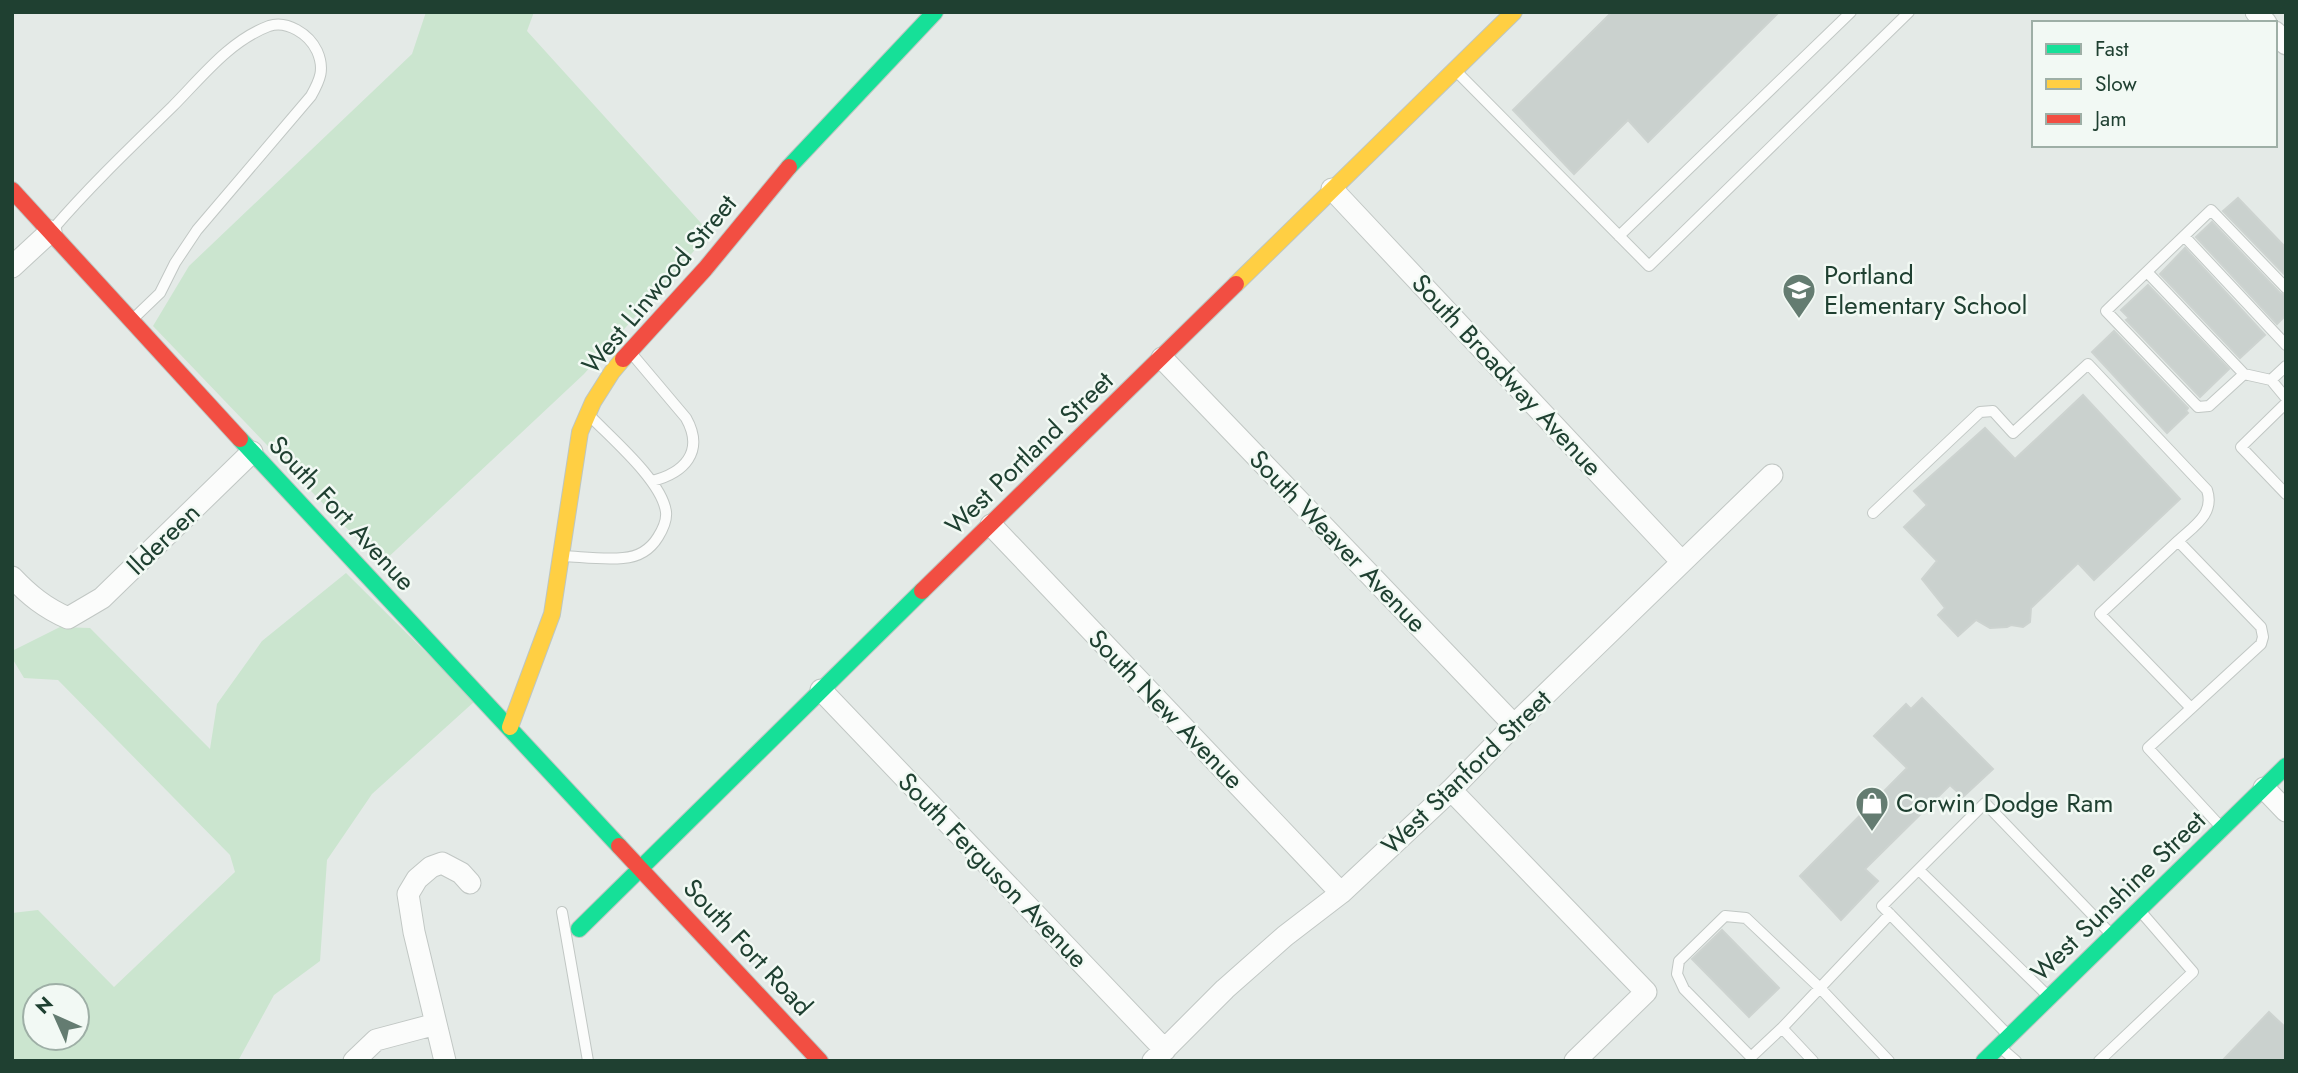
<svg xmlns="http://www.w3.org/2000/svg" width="2298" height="1073" viewBox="0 0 2298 1073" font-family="Jost,sans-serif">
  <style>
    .green { fill: #cbe5cf; fill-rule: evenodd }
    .building { fill: #cad1ce; stroke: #cdd3d0; stroke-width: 2 }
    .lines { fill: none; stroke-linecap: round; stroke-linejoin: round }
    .lane-casing { stroke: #c1c7c4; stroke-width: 12 }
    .street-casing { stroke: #c1c7c4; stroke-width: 23 }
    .fast-casing { stroke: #bdc6c2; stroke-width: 18 }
    .slow-casing { stroke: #bdc6c2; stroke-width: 18 }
    .jam-casing { stroke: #bdc6c2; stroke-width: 18 }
    .lane { stroke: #fbfcfb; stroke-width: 10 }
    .street { stroke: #fbfcfb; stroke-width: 21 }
    .fast { stroke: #16e098; stroke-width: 16 }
    .slow { stroke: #ffcf43; stroke-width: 16 }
    .jam { stroke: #f24e42; stroke-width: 16 }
    .labels { text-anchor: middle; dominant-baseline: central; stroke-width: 5; stroke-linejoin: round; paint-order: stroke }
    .poi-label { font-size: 26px; fill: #1f4031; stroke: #f2f9f4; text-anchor: start }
    .street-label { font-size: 26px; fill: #1f4031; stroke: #f2f9f4 }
  </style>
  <rect width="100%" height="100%" fill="#e4eae7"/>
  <path class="green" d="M426 12H534L527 31 710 233 584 374 381 564 153 326 189 266 412 54Z
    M346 573 475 701 372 794 327 860 320 961 274 995 238 1061H12V913L38 910 114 987 235 872 230 855 58 680 24 678 12 658V651L60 627 90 628 210 749 217 704 262 641ZM35 996H77V1038H35Z"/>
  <path class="building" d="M1612 12H1779L1648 142 1628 120 1574 174 1513 110Z
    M2238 198 2286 248V276L2223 211Z
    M2212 222 2280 293 2286 296V315L2277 324 2196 237Z
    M2185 248 2265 335 2240 358 2160 274Z
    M2148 285 2229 369 2200 397 2126 320 2129 318 2121 310Z
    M2114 331 2188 408 2186 411 2188 413 2167 433 2092 352Z
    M2083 395 2180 499 2094 580 2078 563 2031 608 2030 622 2023 627 2011 625 2007 627 1990 628 1976 620 1958 636 1938 615 1945 608 1922 579 1937 561 1904 527 1927 505 1914 491 1985 428 2015 459Z
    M1922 698 1993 769 1963 797 1950 785 1865 869 1878 881 1841 920 1800 876 1907 768 1874 736 1906 704 1911 709Z
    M1722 930 1779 988 1749 1017 1692 959Z
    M2269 1012 2286 1028V1061H2222Z"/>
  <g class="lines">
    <defs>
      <path id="lane" d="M1456 71 1649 266 1909 12
        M53 229C90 186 131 147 172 107 201 78 229 41 269 26 287 20 309 34 317 51 325 69 320 80 311 96L197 230 175 263 160 293 134 318
        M1619 236 1851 12
        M2184 236 2286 345
        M2147 272 2244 374
        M2286 288 2211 210 2106 311 2198 407 2209 406 2244 374 2271 380 2286 398
        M632 354 686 418C705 452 684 473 652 481
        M2271 380 2286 366
        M2286 403 2241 447 2286 494
        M1873 513 1980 412 1993 411 2013 433 2088 364 2207 490C2215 514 2194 526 2178 541
        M564 556C583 557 604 560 623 558 638 557 650 550 658 537 663 529 667 521 666 512 662 481 611 438 590 416
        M2191 708 2100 614 2178 541 2261 627 2263 637 2261 644 2148 748 2220 826
        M1919 870 2047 995
        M562 912 588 1061
        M1782 1028 1751 1057 1684 989 1677 974 1679 961 1725 916 1746 918 1820 988 1889 1061
        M2007 1034 1882 906 1985 803 2110 933
        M2001 1048 2016 1061
        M1813 1061 1782 1028 1890 914
        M2099 1061 2193 972 2142 913"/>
      <path id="street" d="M2256 12 2266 23
        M2275 32 2286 44
        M1332 189 1682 562
        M12 267 51 231
        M1162 358 1514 725
        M991 525 1341 893
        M12 577C29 595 45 608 68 618L102 598 252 452
        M821 690 1165 1050
        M2264 788 2286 811
        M1451 790 1646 992 1575 1061
        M354 1061 376 1040 436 1024
        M445 1061 414 932 408 894 417 879 431 867 442 863 461 873 470 883
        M1153 1061 1225 989 1285 936 1341 893 1451 790 1514 725 1772 475"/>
      <path id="fast" d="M789 167 935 12
        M240 439 619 846
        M579 929 922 591
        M1984 1061 2286 766"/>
      <path id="slow" d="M1236 284 1514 12
        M510 727 552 614 580 432 593 402 612 372 623 359"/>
      <path id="jam" d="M12 190 240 439
        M623 359 705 269 789 167
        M922 591 1236 284
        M619 846 820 1061"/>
    </defs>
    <use href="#lane" class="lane-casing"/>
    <use href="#street" class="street-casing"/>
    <use href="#fast" class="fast-casing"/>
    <use href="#slow" class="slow-casing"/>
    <use href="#jam" class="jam-casing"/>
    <use href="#lane" class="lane"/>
    <use href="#street" class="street"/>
    <use href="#fast" class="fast"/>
    <use href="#slow" class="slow"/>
    <use href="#jam" class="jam"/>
  </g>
  <defs>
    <symbol id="school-pin" viewBox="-11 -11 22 30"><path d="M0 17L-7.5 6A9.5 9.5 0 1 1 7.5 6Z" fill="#647c71" stroke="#f2f9f4"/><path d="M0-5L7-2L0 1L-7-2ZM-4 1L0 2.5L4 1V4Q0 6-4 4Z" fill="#fff"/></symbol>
    <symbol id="shop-pin" viewBox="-11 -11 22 30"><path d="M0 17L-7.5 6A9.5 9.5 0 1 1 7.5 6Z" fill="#647c71" stroke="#f2f9f4"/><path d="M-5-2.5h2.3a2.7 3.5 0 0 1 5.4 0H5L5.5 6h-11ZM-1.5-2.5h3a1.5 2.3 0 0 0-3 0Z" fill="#fff"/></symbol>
  </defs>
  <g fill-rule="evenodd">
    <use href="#school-pin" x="1780" y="271" width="38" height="52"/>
    <use href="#shop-pin" x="1853" y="784" width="38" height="52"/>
  </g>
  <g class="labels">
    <g class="poi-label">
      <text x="1824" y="275">Portland<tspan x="1824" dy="30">Elementary School</tspan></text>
      <text x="1896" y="803">Corwin Dodge Ram</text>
    </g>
    <g class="street-label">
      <text transform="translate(659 284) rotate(-50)">West Linwood Street</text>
      <text transform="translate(1507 375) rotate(47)">South Broadway Avenue</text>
      <text transform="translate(1029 453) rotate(-44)">West Portland Street</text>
      <text transform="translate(342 513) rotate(47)">South Fort Avenue</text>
      <text transform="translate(163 539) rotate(-44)">Ildereen</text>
      <text transform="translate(1338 541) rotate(46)">South Weaver Avenue</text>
      <text transform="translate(1166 709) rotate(46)">South New Avenue</text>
      <text transform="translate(1466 772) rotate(-44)">West Stanford Street</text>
      <text transform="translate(993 870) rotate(46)">South Ferguson Avenue</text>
      <text transform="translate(2118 896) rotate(-44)">West Sunshine Street</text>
      <text transform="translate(748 947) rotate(47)">South Fort Road</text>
    </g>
  </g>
  <rect width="2298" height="1073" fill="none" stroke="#1f4031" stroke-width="28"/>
  <rect x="2032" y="21" width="245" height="126" fill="#f2f9f4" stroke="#9eafa6" stroke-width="2"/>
  <rect x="2046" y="44" width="35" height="10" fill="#16e098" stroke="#9eafa6" stroke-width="2"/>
  <text x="2095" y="56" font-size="21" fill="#1f4031">Fast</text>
  <rect x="2046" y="79" width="35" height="10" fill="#ffcf43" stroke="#9eafa6" stroke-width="2"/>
  <text x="2095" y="91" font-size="21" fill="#1f4031">Slow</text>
  <rect x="2046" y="114" width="35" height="10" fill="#f24e42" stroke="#9eafa6" stroke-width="2"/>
  <text x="2095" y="126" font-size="21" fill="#1f4031">Jam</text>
  <g transform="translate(56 1017) rotate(315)"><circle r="33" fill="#f2f9f4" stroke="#9eafa6" stroke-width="2"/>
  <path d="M0-5L12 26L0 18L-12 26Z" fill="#647c71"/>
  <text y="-10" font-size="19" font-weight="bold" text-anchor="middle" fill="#1f4031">N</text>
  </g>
</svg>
